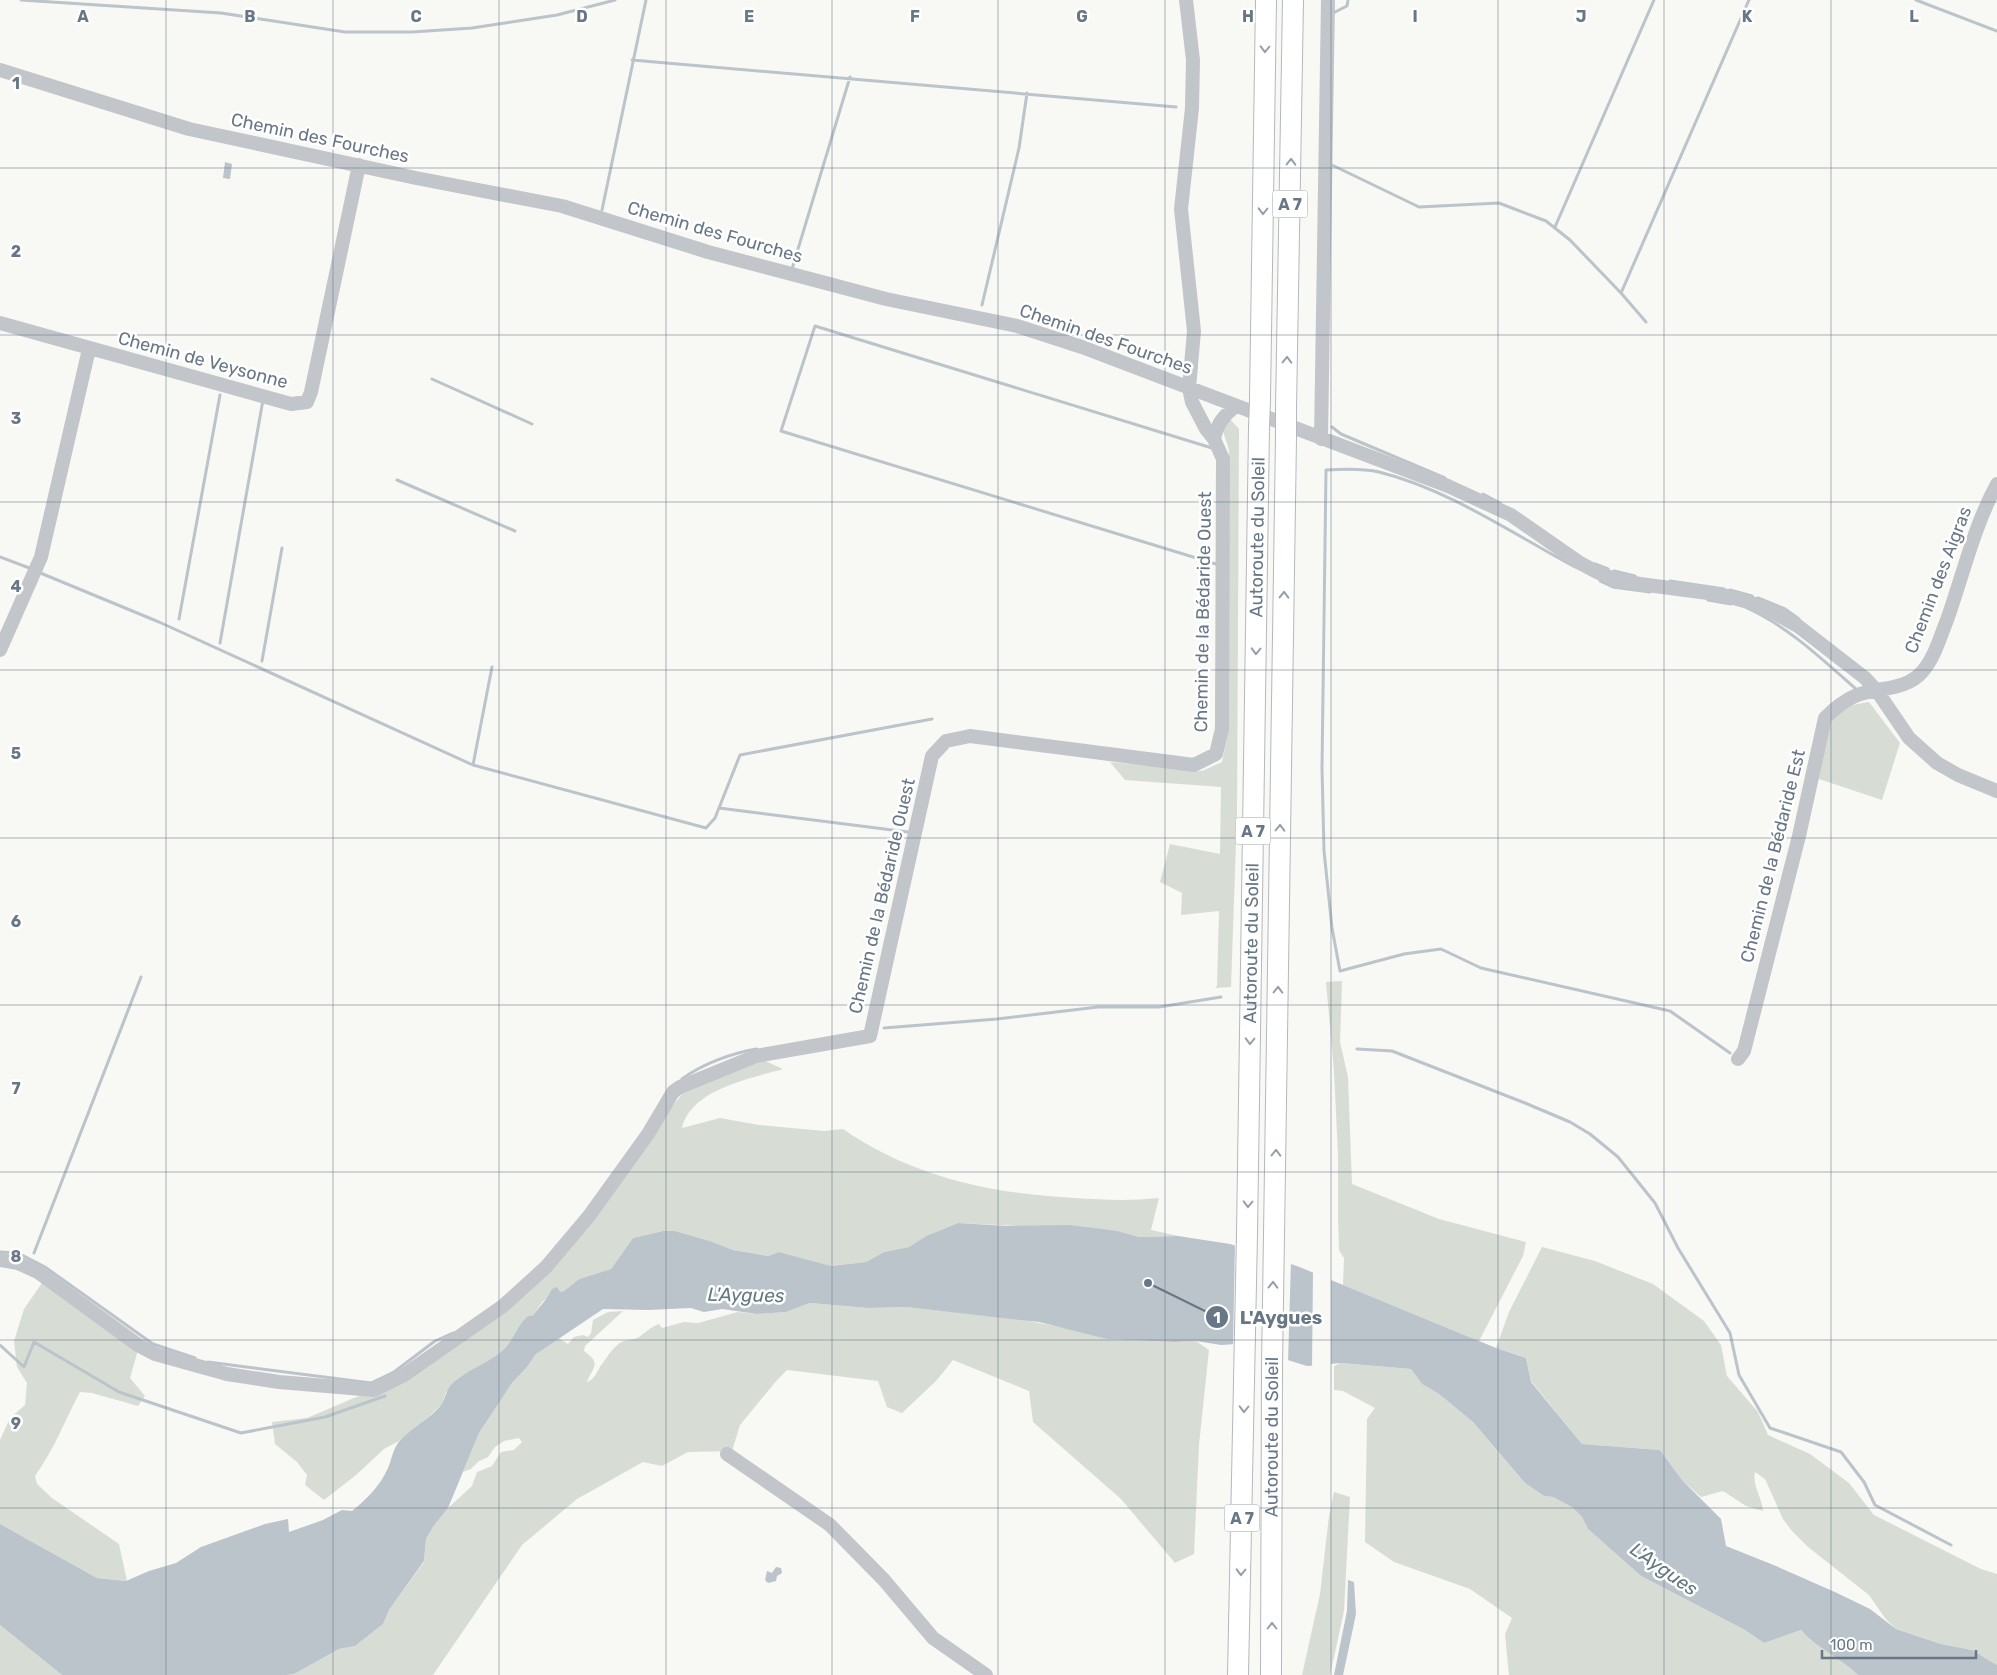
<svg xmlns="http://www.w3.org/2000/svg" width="1997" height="1675" viewBox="0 0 1997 1675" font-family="Rubik,sans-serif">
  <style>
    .green { fill: #d7ddd5 }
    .water { fill: #bac4ca }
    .pier { fill: #f8f8f5 }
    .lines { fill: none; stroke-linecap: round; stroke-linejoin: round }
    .stream { stroke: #bac4ca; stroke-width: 3 }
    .highway-casing { stroke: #b5b8bc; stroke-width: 22 }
    .minor { stroke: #c2c5c9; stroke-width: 14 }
    .highway { stroke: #fff; stroke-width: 20 }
    .highway-bridge-casing { stroke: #b5b8bc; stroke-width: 22; stroke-linecap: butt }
    .highway-bridge { stroke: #fff; stroke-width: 20 }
    .oneway { stroke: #95a0aa }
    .grid { fill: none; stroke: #687786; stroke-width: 1; stroke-opacity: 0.55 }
    .labels { text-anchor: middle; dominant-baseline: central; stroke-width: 5; stroke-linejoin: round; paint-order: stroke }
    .shield { fill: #fff; stroke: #95a0aa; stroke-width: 1 }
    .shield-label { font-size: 16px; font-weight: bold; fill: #687786 }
    .street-label { font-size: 18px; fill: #687786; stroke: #fff }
    .water-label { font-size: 19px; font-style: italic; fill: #637881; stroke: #fff }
    .grid-label { font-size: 16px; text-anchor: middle; font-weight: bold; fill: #687786; stroke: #fff; stroke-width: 5; stroke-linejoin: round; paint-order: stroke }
    .leader { fill: none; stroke: #687786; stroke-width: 2 }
    .callout-dot { fill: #687786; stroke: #fff; stroke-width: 2 }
    .mark-label { font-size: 15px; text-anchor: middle; font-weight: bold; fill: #fff }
    .callout-label { font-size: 19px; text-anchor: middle; font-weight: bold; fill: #687786; stroke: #fff; stroke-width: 5; stroke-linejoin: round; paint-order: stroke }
  </style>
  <rect width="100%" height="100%" fill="#f8f8f5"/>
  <path class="green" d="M1229 418 1239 429 1237 814 1231 987 1215 988 1217 986 1219 911 1181 915 1182 893 1160 882 1170 844 1220 854 1221 787 1125 780 1110 762 1202 771 1222 762 1227 738 1229 450 1222 428Z
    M1869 702 1900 743 1882 800 1819 779C1822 754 1822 718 1849 706 1855 704 1863 703 1869 702Z
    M1342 981 1340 1042 1348 1077 1352 1184 1439 1219 1526 1242 1523 1256 1479 1341 1343 1285 1344 1258 1339 1250 1338 1218V1154L1334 1071 1326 982Z
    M761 1059 783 1069C750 1079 691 1089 682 1128L720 1118 759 1125 824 1131 843 1129C912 1177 993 1194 1075 1198 1104 1200 1130 1201 1159 1198L1151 1230 1178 1236 1139 1237 1118 1231 958 1223 926 1236 909 1247 884 1252 866 1262 830 1266 779 1252 768 1256 733 1250 710 1241 675 1231H663L633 1238 611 1269 579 1279 564 1291 549 1296 543 1301 533 1315 522 1324 511 1343 501 1352 446 1392 442 1404 421 1424 399 1441 384 1449 356 1475 324 1500 305 1485 307 1475 297 1462 275 1444 272 1422 307 1418 354 1398 405 1381 506 1309 684 1092Z
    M1542 1247 1595 1261 1653 1284 1704 1321 1721 1345 1727 1376 1758 1412 1768 1435 1810 1454 1849 1483 1874 1515 1981 1569 1997 1574V1665L1972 1650 1941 1644 1896 1629 1885 1618 1869 1595 1808 1547 1792 1531 1783 1519 1765 1479 1755 1472C1752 1486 1762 1497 1763 1511L1746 1506 1723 1491 1701 1497 1682 1480 1660 1450 1582 1444 1531 1381 1526 1358 1496 1348 1509 1312Z
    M44 1280 138 1350 130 1378 145 1396 138 1406 92 1393 80 1392C65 1420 54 1450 35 1476L37 1484 52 1498 119 1544 127 1581 97 1578 0 1524V1440L10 1418 25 1405 27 1383 17 1367 14 1341 24 1309Z
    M810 1303 868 1308 906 1307 1018 1319 1081 1331 1107 1339 1174 1342 1196 1341 1209 1350 1199 1445 1194 1554 1175 1563 1121 1499 1033 1422 1029 1391 953 1360 936 1381 902 1413 887 1407 878 1381 787 1370 777 1380 740 1425 732 1451 688 1452 662 1466 643 1462 577 1499 522 1545 433 1675H287L294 1674 339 1649 355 1646 383 1624 389 1610 424 1562 426 1539 433 1527 448 1508 472 1486 477 1472 492 1466 501 1452 514 1450 522 1442 519 1438 504 1441 495 1447 488 1457 479 1461 471 1469 463 1472 479 1433 512 1383 527 1367 536 1354 558 1338 568 1344 574 1337 583 1335 588 1337 591 1333 593 1320 608 1312 623 1311 585 1346 584 1351C602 1364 593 1366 587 1382 596 1379 597 1370 602 1364 607 1357 615 1344 624 1341 629 1339 634 1340 639 1337 646 1332 651 1327 659 1324L662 1328 684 1322 698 1323 738 1312 757 1314 786 1312Z
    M1341 1363 1411 1369 1422 1384 1439 1394 1473 1422 1525 1483 1544 1496 1553 1497 1572 1507 1582 1517 1588 1529 1641 1576 1745 1630 1764 1643 1801 1630C1817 1649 1841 1658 1858 1675H1509L1505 1634 1512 1618 1470 1589 1394 1562 1365 1542 1367 1419 1375 1408 1343 1391 1334 1390V1366Z
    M1334 1492 1350 1497 1344 1611 1330 1675H1302L1320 1594 1329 1516Z
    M0 1625 62 1675H0Z"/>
  <path class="water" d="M225 162 232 164 230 179 223 178Z
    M958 1223 1007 1226 1069 1225 1118 1231 1139 1237 1178 1236 1230 1244 1297 1266 1496 1348 1526 1358 1531 1382 1582 1444 1660 1450 1682 1480 1721 1519 1726 1546 1776 1566 1837 1593 1870 1609 1896 1629 1941 1644 1972 1650 1997 1665V1675H1858C1841 1658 1817 1649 1801 1630L1764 1643 1745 1630 1641 1576 1588 1529 1582 1517 1572 1507 1553 1497 1544 1496 1525 1483 1473 1422 1439 1394 1422 1384 1411 1369 1341 1363 1307 1366 1236 1344 1221 1345 1196 1341 1174 1342 1107 1339 1039 1322 906 1307 868 1308 810 1303 786 1312 757 1314 722 1309 704 1312 691 1308 648 1310 603 1309 536 1354 527 1367 512 1383 479 1433 448 1508 433 1527 426 1539 424 1561 389 1610 383 1624 355 1646 339 1649 294 1674 287 1675H62L0 1625V1524L97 1578 126 1581 149 1571 176 1563 201 1547 265 1524 288 1519 289 1532 323 1520 342 1510 352 1511C367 1499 380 1486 388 1468 392 1459 392 1452 398 1443 408 1430 429 1420 441 1405 446 1398 446 1388 454 1382 468 1370 488 1363 502 1351 513 1342 517 1326 527 1317 532 1314 530 1318 534 1314 538 1309 550 1295 552 1289L557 1287 560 1292 564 1291 579 1279 611 1269 633 1238 663 1231H675L710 1241 733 1250 768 1256 779 1252 831 1266 866 1262 884 1252 909 1247 926 1236Z
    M776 1567 781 1568 782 1573 777 1576 776 1581 768 1583 765 1580 767 1571 772 1573Z
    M1348 1580 1354 1582 1356 1614 1343 1675H1334L1347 1611Z"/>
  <path class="pier" d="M1235 1243 1291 1261 1288 1363 1253 1351 1233 1346Z
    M1313 1270 1331 1277V1367L1312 1368Z"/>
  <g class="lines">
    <path class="stream" d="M21 0 221 13 345 32H412L472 28 557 15 615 0
      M1916 0 1997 31
      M1335 12 1347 6 1348 0
      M632 60 1176 107
      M1332 165 1419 207 1499 203 1546 221 1570 240 1621 293 1646 322
      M602 210 646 0
      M1555 227 1654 0
      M792 269 850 77
      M1621 293 1749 0
      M982 305 1019 148 1027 93
      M432 379 532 424
      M1332 427 1341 434 1445 478
      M1212 448 815 326 781 431 1216 564
      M397 480 515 531
      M1483 494 1500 503
      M0 557 32 569
      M1595 564 1608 569
      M1575 567C1513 534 1448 489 1379 472 1362 468 1343 469 1326 470L1322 768 1324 851 1332 928 1340 971 1404 954 1441 949 1481 968 1670 1011 1730 1053
      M1614 571 1635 576
      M38 572 159 622 473 765 706 828 715 818 740 755 932 719
      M1600 581 1613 587 1650 592
      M1670 581 1724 589
      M1730 590 1752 596
      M1758 598 1785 609 1799 619
      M1708 600 1731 604
      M1747 608C1789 627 1823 660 1857 690
      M179 619 220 395
      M220 643 263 400
      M262 661 282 548
      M473 765 492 667
      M719 808 908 832
      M884 1028 997 1019 1098 1007H1159L1221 997
      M1357 1049 1392 1051 1525 1103 1570 1122 1590 1134 1618 1157 1655 1203 1678 1248 1730 1333 1739 1375 1770 1428 1841 1452 1864 1482 1875 1505 1951 1545
      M682 1079C702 1064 732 1053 757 1049
      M0 1252 18 1253 45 1267 153 1344 195 1358
      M34 1253 141 977
      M0 1345 24 1367 34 1342 119 1392 241 1433 325 1417 385 1396
      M208 1362 371 1383 394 1372 435 1341 453 1333"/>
    <defs>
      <g id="highway">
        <path d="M1260 400 1266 0"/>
        <path d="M1286 409 1293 0"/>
        <path id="s1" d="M1238 1675 1247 1234 1259 428"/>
        <path id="s2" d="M1271 1675 1272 1368 1286 437"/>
      </g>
    </defs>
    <use href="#highway" class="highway-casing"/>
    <path class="minor" d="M0 70 189 129 416 178 562 206 708 252 886 299 1017 326 1082 347 1448 486 1511 515 1580 563 1599 573 1618 580 1640 584 1723 595 1755 604 1778 615 1798 626 1865 678 1877 691 1909 738 1937 763 1958 775 1997 791
      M0 323 291 404 307 402 311 392 359 165
      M1214 439C1217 424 1224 415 1236 406
      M1321 439 1328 0
      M0 650 41 557 89 349
      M1738 1059 1744 1051 1799 836 1825 718C1834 709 1843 701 1855 696 1878 686 1904 692 1922 672 1935 657 1940 637 1947 620 1963 575 1974 526 1997 484
      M0 1260 18 1263 38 1272 138 1345 155 1354 227 1374 279 1382 374 1390 404 1375 503 1306 546 1267 589 1216 648 1134 673 1092 680 1087 756 1056 870 1036 932 756 946 741 970 736 1194 765 1216 754 1222 729 1223 459 1214 439 1206 429 1192 402 1189 388 1194 331 1181 209 1192 108 1193 60 1186 0
      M727 1454 830 1525 884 1580 933 1638 986 1675"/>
    <use href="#highway" class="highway"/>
    <defs>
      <path id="highway-bridge" d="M1259 428 1260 400
        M1286 437V409"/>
    </defs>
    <use href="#highway-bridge" class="highway-bridge-casing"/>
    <use href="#highway-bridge" class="highway-bridge"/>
  </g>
  <defs><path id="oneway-chevron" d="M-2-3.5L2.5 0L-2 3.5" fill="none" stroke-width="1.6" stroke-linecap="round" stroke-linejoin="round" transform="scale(1.25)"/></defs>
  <g class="oneway">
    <use href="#oneway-chevron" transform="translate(1265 49) rotate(91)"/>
    <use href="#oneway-chevron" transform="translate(1291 162) rotate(-89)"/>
    <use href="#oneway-chevron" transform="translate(1263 211) rotate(91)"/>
    <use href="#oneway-chevron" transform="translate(1287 360) rotate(-89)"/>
    <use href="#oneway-chevron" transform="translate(1284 595) rotate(-89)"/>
    <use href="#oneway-chevron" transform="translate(1256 651) rotate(91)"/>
    <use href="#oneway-chevron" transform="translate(1280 828) rotate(-89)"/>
    <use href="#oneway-chevron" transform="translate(1278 990) rotate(-89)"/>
    <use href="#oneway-chevron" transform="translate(1250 1041) rotate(91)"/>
    <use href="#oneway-chevron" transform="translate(1276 1153) rotate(-89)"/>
    <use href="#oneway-chevron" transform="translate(1248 1204) rotate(91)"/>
    <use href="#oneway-chevron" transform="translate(1273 1285) rotate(-89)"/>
    <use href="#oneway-chevron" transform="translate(1244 1409) rotate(91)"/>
    <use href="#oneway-chevron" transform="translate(1241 1572) rotate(91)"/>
    <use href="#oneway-chevron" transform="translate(1272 1626) rotate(-90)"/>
  </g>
  <path class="grid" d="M166 0V1675M333 0V1675M499 0V1675M666 0V1675M832 0V1675M998 0V1675M1165 0V1675M1331 0V1675M1498 0V1675M1664 0V1675M1831 0V1675M0 168H1997M0 335H1997M0 502H1997M0 670H1997M0 838H1997M0 1005H1997M0 1172H1997M0 1340H1997M0 1508H1997"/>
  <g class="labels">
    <g class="shield">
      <rect x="1272.5" y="190.5" width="35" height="27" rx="4"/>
      <rect x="1235.5" y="817.5" width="35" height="27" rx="4"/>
      <rect x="1224.5" y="1504.5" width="35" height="27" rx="4"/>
    </g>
    <g class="shield-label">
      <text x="1290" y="204">A 7</text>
      <text x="1253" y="831">A 7</text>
      <text x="1242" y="1518">A 7</text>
    </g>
    <g class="street-label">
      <text transform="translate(320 138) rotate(12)">Chemin des Fourches</text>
      <text transform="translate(715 232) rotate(16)">Chemin des Fourches</text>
      <text transform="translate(1106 339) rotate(19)">Chemin des Fourches</text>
      <text transform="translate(203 360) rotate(15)">Chemin de Veysonne</text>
      <text stroke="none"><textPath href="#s1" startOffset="1138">Autoroute du Soleil</textPath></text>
      <text transform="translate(1938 580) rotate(-69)">Chemin des Aigras</text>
      <text transform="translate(1203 612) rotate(-89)">Chemin de la Bédaride Ouest</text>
      <text transform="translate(1773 856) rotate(-76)">Chemin de la Bédaride Est</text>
      <text transform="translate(882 896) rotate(-77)">Chemin de la Bédaride Ouest</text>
      <text stroke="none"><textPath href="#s1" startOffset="732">Autoroute du Soleil</textPath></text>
      <text stroke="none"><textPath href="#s2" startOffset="238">Autoroute du Soleil</textPath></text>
    </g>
    <g class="water-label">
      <text transform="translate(746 1295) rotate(1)">L'Aygues</text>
      <text transform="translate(1664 1569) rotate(35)">L'Aygues</text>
    </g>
  </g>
  <g class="grid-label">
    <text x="83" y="22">A</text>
    <text x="250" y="22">B</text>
    <text x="416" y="22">C</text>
    <text x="582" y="22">D</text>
    <text x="749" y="22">E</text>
    <text x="915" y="22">F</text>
    <text x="1082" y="22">G</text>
    <text x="1248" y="22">H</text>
    <text x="1415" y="22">I</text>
    <text x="1581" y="22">J</text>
    <text x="1747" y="22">K</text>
    <text x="1914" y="22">L</text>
    <text x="16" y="89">1</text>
    <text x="16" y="257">2</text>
    <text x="16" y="424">3</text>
    <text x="16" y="592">4</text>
    <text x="16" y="759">5</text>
    <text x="16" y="927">6</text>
    <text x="16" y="1094">7</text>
    <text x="16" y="1262">8</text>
    <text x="16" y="1429">9</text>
  </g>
  <path class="leader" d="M1148 1283L1217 1317"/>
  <g class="callout-dot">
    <circle cx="1148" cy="1283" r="5"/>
    <circle cx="1217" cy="1317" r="12"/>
  </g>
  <g class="mark-label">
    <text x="1217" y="1323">1</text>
  </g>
  <g class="callout-label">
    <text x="1281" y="1324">L'Aygues</text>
  </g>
  <path d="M1822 1650v8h154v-8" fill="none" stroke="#687786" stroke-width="2.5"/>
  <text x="1830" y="1650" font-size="15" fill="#687786" stroke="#ffffff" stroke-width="4" paint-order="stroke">100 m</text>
</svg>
